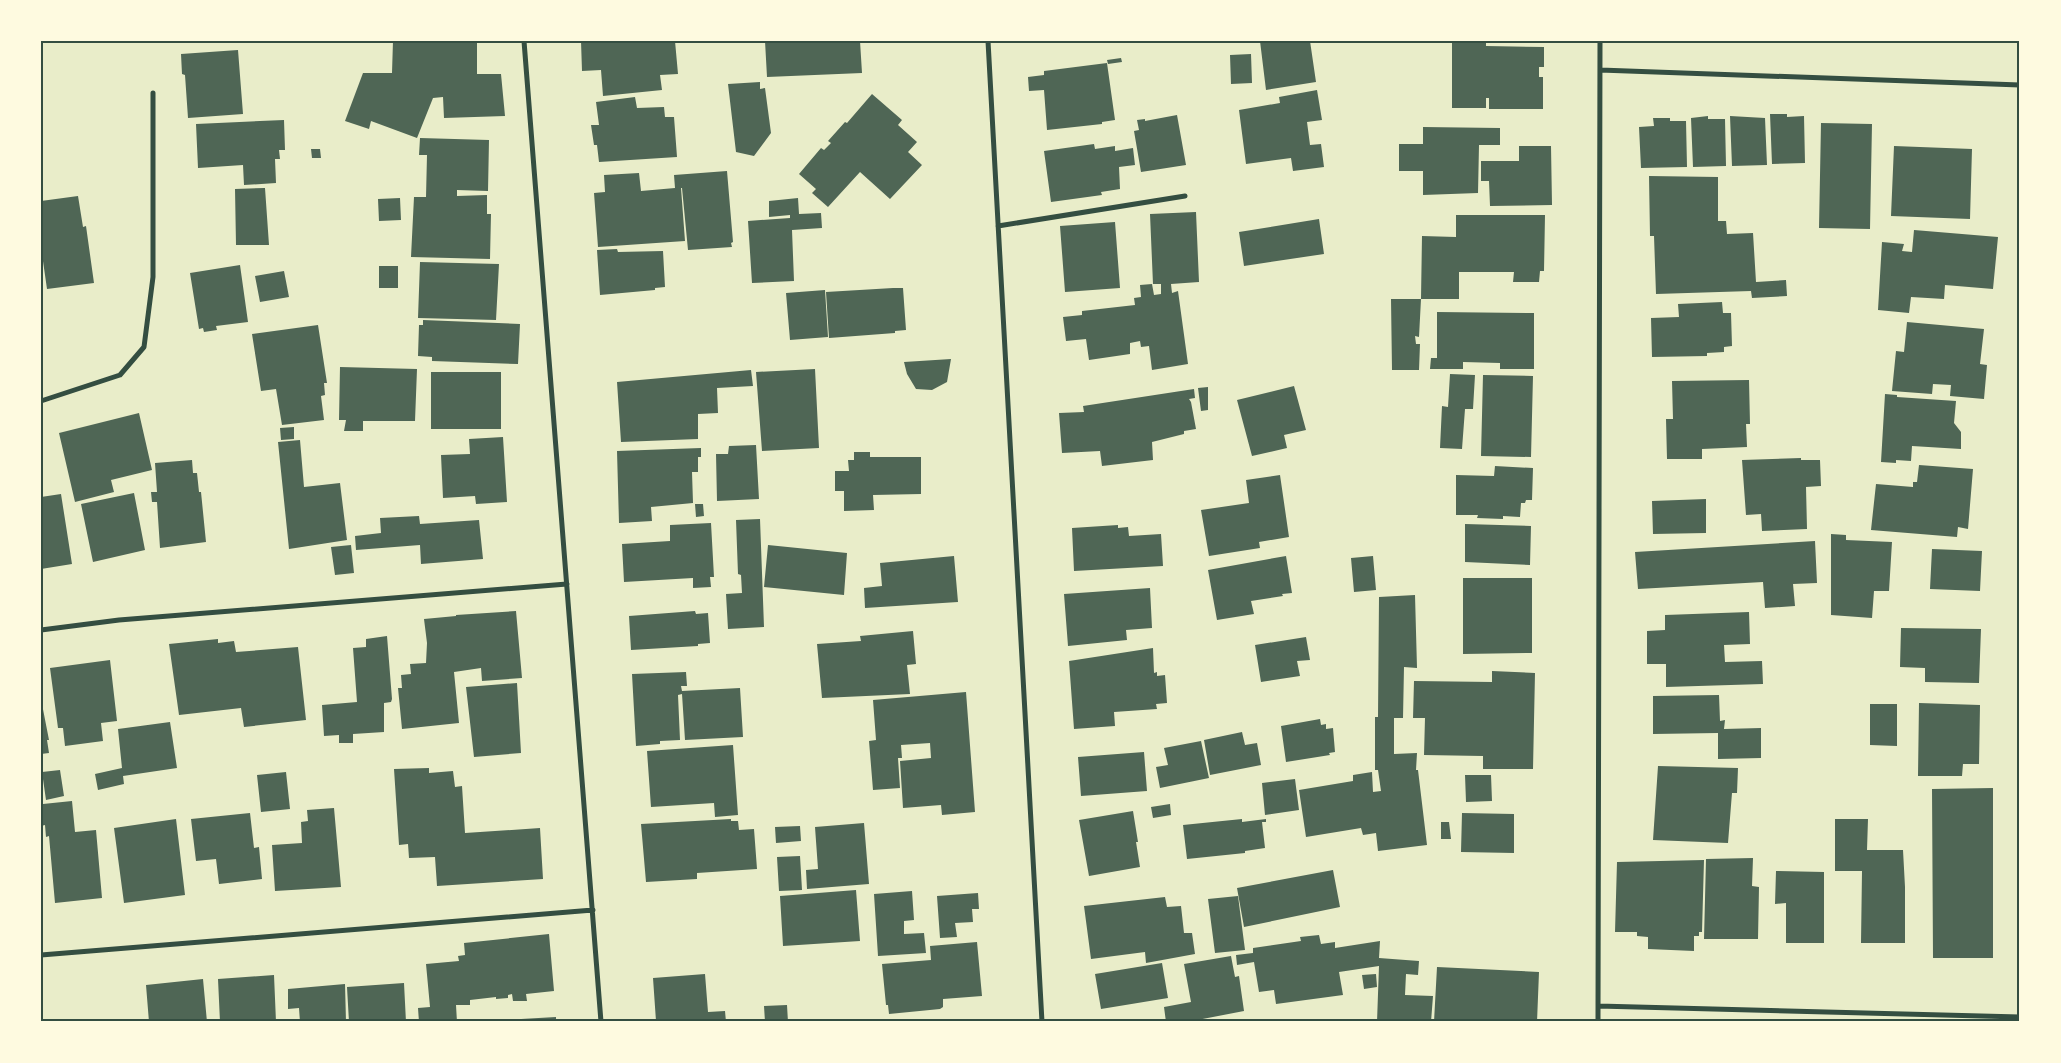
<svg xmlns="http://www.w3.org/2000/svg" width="2061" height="1063" viewBox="0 0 2061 1063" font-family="'Public Sans',sans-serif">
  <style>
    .building { fill: #4f6655 }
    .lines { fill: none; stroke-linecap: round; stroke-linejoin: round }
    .minor { stroke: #344e41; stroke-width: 5 }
    .neatline { fill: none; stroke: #344e41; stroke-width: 2 }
  </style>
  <rect width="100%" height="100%" fill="#e9edc9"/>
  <path class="building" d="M393 41H477V74H501L505 116 444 118 443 97 433 98 417 138 371 121 369 129 345 121 363 73H392Z
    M581 41H675L678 74 660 75 662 90 603 96 601 70 582 71Z
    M765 41H860L862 73 767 77Z
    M1260 41H1310L1316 82 1266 90Z
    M1452 41H1486V46L1544 47V67H1539V77H1543V109H1489V98H1486V108H1452Z
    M238 50 243 114 188 118 185 75 182 74 181 54Z
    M1251 54 1252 83 1231 84 1230 55Z
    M1121 58 1122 62 1108 64 1107 60Z
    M1107 63 1115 120 1102 122V124L1047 130 1044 90 1029 91 1028 77 1044 75V71Z
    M760 82V89L765 88 771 133 754 156 736 152 728 84Z
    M1317 90 1322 120 1307 122 1310 145 1321 144 1324 167 1293 171 1291 158 1246 164 1239 110 1280 103 1279 97Z
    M872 94 902 120 898 125 917 142 908 152 922 165 890 199 860 172 828 207 812 193 816 189 799 174 821 148 824 150 831 143 828 141 845 122 847 123Z
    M635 97 637 108 664 107 665 117H674L677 157 599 162 597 145H594L591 125H599L596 102Z
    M1770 114H1787V117L1804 116 1805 163 1772 164Z
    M1177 115 1186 165 1141 172 1134 131 1139 130 1137 120 1145 119V121Z
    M1708 116V119H1725L1726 166 1693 167 1691 118Z
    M1730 116 1765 118 1767 165 1732 166Z
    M1653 118H1670V121H1686L1687 167 1641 168 1639 127 1654 126Z
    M284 120 285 150H279L280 159H275L276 183 244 185 243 165 198 168 196 124Z
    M1821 123 1872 124 1870 229 1819 228Z
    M1423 127 1500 128V145H1479L1478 193 1423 195V171H1399V144H1423Z
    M420 138 489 140 488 191 457 190V196L487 195V214H491L490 259 411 257 414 197H426L427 155H419Z
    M1094 144 1095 149 1115 146V151L1133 148 1135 165 1119 167 1120 189 1101 192 1102 195 1051 202 1044 151Z
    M1519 146H1551L1552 205 1490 206 1489 181H1481V161H1519Z
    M1894 146 1972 149 1970 219 1891 216Z
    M311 149H320L321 158H312Z
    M727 171 733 242 731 243 732 247 688 250 682 188H681L685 241 598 247 594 193 605 192 604 175 639 173 641 191 675 188 674 175Z
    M1649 176 1718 177V221H1726L1727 234 1753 233 1756 282 1786 280 1787 296 1752 298 1751 291 1656 294 1654 236H1650Z
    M265 188 269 245H236L235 189Z
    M78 196 83 227 86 226 94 283 47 289 41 247V201Z
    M400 198 401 220 379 221 378 199Z
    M798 198 799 214 821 213 822 228 792 230 794 281 752 283 748 221 790 218V215L769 217V201Z
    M1196 212 1199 282 1171 284 1172 293 1178 291 1188 364 1152 370 1149 346 1141 347 1140 341 1130 343V354L1089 360 1086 339 1066 341 1063 317 1082 315V311L1135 305 1134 298 1141 297 1140 285 1152 284 1154 295 1161 294V284H1153L1150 214Z
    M1456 215H1545L1544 271H1540L1539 282H1513L1514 272H1459V299H1421L1422 236 1456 237Z
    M1319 219 1324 254 1244 266 1239 232Z
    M1115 222 1120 288 1065 292 1060 226Z
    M1914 230 1998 237 1993 289 1945 285 1944 299 1911 297 1909 313 1878 310 1882 242 1904 244 1902 251 1912 252Z
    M617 249 618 252 663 251 665 287 655 288V290L600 295 597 250Z
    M420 262 499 264 496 320 418 318Z
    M240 265 248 322 216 326 217 330 204 332 203 328 199 329 190 273Z
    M379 266H398V288H379Z
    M284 271 289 297 260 302 255 276Z
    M893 288H903L906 330 895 331V333L829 338 826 292Z
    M825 290 828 337 790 340 786 293Z
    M1391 299H1421L1419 337 1415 336 1416 344H1420L1419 370H1392Z
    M1722 302 1723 313H1731L1732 346 1724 347V352L1707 353V356L1652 357 1651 318 1679 317 1678 304Z
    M1437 312 1534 313V369H1500V363L1463 362V369H1430L1431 358H1437Z
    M423 320 520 324 518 364 432 361V357L418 356 419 325H423Z
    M1907 322 1984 329 1980 364 1987 365 1984 399 1950 396 1951 385 1933 384 1932 394 1892 391 1896 351 1904 352Z
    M318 325 327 383H324L325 395 321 396 324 420 282 425 276 389 261 391 252 334Z
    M951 359 947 382 932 390 916 389 907 374 904 362Z
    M340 367 417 369 415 421H363V431H344L346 420H339Z
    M815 369 819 448 762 451 756 372Z
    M751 370 753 386 717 388 718 413 698 414V439L621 442 617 382Z
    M431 372H501V429H431Z
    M1450 374 1475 375 1473 409H1465L1462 449 1440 448 1442 406 1448 407Z
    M1483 375 1533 376 1531 457 1481 456Z
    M1749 380 1750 424H1746L1747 447 1702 449V459H1667L1666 419H1673L1672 381Z
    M1294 386 1306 430 1284 435 1287 448 1252 456 1237 400Z
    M1208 387V410L1201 411 1198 388Z
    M1194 389 1195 398 1189 399 1191 402 1196 429 1184 431V434L1152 442 1153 460 1102 466 1100 451 1062 453 1059 413 1084 412 1083 406Z
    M1885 394 1897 395V397L1956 401 1954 423 1961 432V449L1912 446 1911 461 1896 460V463L1881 462Z
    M139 413 152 470 111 480 114 492 75 502 59 433Z
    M294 427V439L281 440 280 428Z
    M503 437 507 502 476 504 475 496 443 498 441 455 470 454 469 439Z
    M300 440 304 487 340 483 347 540 289 549 278 442Z
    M756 445 759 499 717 501 716 454H728L729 446Z
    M701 448V457H698V472H692L693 503 651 507 652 521 619 523 617 451Z
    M854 452H870V457H921V494L873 495 874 510 844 511V491H835V471H849L848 460H854Z
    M1801 458V460H1820L1821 486 1806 487 1807 529 1762 531 1761 514 1746 515 1742 460Z
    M192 460 193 473H197L199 492H201L206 542 160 548 157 502H152L151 492H157L155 463Z
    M1919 465 1973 469 1968 529 1958 527 1957 537 1871 530 1876 484 1913 487V482H1917Z
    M1495 466 1533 468 1532 500H1526L1525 503H1521L1520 517 1503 516V519L1477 518 1478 515H1456V475L1494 476Z
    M1280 475 1289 537 1259 542 1260 548 1209 556 1201 510 1249 503 1246 480Z
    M134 493 145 550 93 562 81 504Z
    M61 494 72 564 41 569V497Z
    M1706 499V533L1653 534 1652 501Z
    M695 504H703L704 516 696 517Z
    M419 516 420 524 479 520 483 559 421 564 420 545 356 550 355 536 381 533 380 518Z
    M760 519 764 627 728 629 726 594 742 593 741 575 738 574 736 520Z
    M711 523 714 577H710L711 587 693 588V578L624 582 622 544 670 541V525Z
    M1465 524 1531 526 1530 565 1465 562Z
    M1118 525V528L1128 527 1129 536 1161 534 1163 566 1074 571 1072 528Z
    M1831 534 1846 535V540L1892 542 1889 591H1874L1872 618 1831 615Z
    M1815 541 1817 583 1793 584 1795 606 1765 608 1763 582 1638 589 1635 552Z
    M351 545 354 573 335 575 331 547Z
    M768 545 847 553 844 595 764 587Z
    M1932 549 1982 551 1980 591 1930 589Z
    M954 556 958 602 865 608 864 588 882 586 880 563Z
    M1286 556 1292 593 1282 594 1283 596 1251 601 1254 614 1217 620 1208 570Z
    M1373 556 1376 590 1354 592 1351 558Z
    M1463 578H1532V653L1463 654Z
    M1150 588 1152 628 1126 630 1127 640 1068 646 1064 594Z
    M1415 595 1417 668 1404 667 1403 718H1394V754L1417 753 1416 770H1418L1427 845 1378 851 1376 833 1363 835 1361 828 1306 837 1299 790 1353 781V775L1372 772 1373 792 1381 791 1378 770H1375V717H1378L1379 597Z
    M516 611 522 678 482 681 481 668 454 672 459 723 402 729 398 688H402L401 675 411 674 410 664 426 663 427 643 424 619 456 616V615Z
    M695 611 696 614 708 613 710 643 698 644V646L631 650 629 616Z
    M1749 612 1750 644 1724 645 1725 662 1762 661 1763 684 1666 687V664H1647V631L1665 630V615Z
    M1901 628 1981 629 1979 683 1925 682V668L1900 667Z
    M913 631 916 664 907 665 910 694 822 698 817 644 861 641 860 636Z
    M387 636 392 699 391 702 384 703V732L353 734V743H339V735L324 736 322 705 357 702 353 648 366 647V639Z
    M1306 637 1310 660 1297 661 1300 676 1261 682 1255 645Z
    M218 639V643L234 641 236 652 298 647 306 720 244 727 241 708 179 715 169 644Z
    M1153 648 1154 673 1157 672V676L1165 675 1167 703 1156 704 1157 709 1114 712 1115 726 1074 729 1069 661Z
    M110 660 117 721 101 723 103 741 65 746 63 728H58L50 668Z
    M1492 671 1535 673 1533 769H1483V756L1424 755 1425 718H1413L1414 681 1492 682Z
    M686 672 687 686H681L682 691 740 688 743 737 685 740 682 694 678 695 680 740 660 741V744L636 746 632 674Z
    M517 683 521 753 474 757 466 687Z
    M966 692 975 812 942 815 941 805 903 808 900 761 931 758 930 743 901 745 902 758H898L900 788 873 790 869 741 876 740 873 700Z
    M1719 695 1720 721 1725 720 1724 729 1761 728V758L1718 759V733L1653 734V696Z
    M41 699 49 740H47L49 753 41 754Z
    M1919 703 1980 705 1979 764H1963L1962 776H1918Z
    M1870 704H1897V746L1870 745Z
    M1320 719 1321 725 1326 724V729L1333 728 1335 752 1329 753 1330 755 1286 762 1281 726Z
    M170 722 177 768 123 776 124 784 98 790 95 774 122 768 118 729Z
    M1242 732 1245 745 1257 743 1261 765 1210 775 1204 740Z
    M1201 741 1209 778 1160 788 1156 767 1168 765 1164 748Z
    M733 745 738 815 715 817 714 803 651 807 647 751Z
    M1144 752 1147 791 1081 796 1078 757Z
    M1658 766 1738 768 1737 793H1732L1728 843 1653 840Z
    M429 768V773L453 771 455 787 462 786 465 833 540 828 543 879 437 886 435 857 409 858 408 844 399 845 394 769Z
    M60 770 64 796 46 800 42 772Z
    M286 772 290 809 261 812 257 775Z
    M1465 775H1491L1492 801 1466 802Z
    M1295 779 1299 810 1265 815 1262 783Z
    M1993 788V958H1933L1932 789Z
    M41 801H43V804L72 801 75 832 96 830 102 898 55 903 49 836 46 837 45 825 41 826Z
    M1170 804 1171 815 1153 818 1151 807Z
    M334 808 341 887 275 891 272 845 302 843 301 822 308 821 307 810Z
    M1133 811 1138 842H1136L1140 867 1089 876 1079 820Z
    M250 813 254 848 259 847 262 879 219 884 216 859 196 861 191 819Z
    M1462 813 1514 814V853L1461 852Z
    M176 819 185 895 124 903 114 828Z
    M731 819V821H738L739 830 754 829 757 869 697 873V879L646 882 641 824Z
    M1242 819V822L1266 819V822H1262L1265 848 1245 851V853L1187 859 1183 825Z
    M1835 819H1868L1867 850H1903L1905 887V943H1861L1862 871H1835Z
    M1441 822H1449L1451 839H1441Z
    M864 823 869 884 807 889 806 870 818 869 815 827Z
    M800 826 801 841 776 843 775 827Z
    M800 856 802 890 779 891 777 857Z
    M1753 858 1752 886 1759 887 1758 939H1704L1706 859Z
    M1704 860 1702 932H1699V936H1694V951L1648 949V937L1637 936V932H1615L1617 862Z
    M1333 870 1340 907 1244 927 1237 888Z
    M1776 871 1824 872V943H1786V903L1775 904Z
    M856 890 860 941 783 946 780 896Z
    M912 891 914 920 904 921V934L924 933 926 953 878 956 874 894Z
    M978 893 979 909H972L973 922 955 923 957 937 940 938 937 896Z
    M1238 896 1245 950 1215 953 1208 899Z
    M1165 897 1167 907 1181 906 1184 933H1192L1195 954 1146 963 1145 952 1091 959 1084 906Z
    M549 934 554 991 526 994 527 1001H513L512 994 508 995V998L496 999V997L470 1000V1005H456L457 1022H419L418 1008 430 1007 426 964 459 961 458 956 465 955 464 943Z
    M1319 935 1321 944 1335 942V948L1380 941 1379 958 1419 961 1418 975 1406 974 1405 995 1433 996 1431 1022H1377L1379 966 1339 972 1343 995 1276 1004 1274 990 1259 992 1254 962 1237 965 1236 955 1253 953V948L1301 941 1300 937Z
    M977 942 982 996 943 999V1007L940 1009 889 1014 888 1005H886L882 964 931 960 930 946Z
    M1231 956 1235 977 1239 976 1244 1011 1187 1022H1166L1164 1007 1191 1002 1184 964Z
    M1162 963 1168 998 1101 1009 1095 974Z
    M1437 967 1539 972 1537 1022H1434Z
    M705 974 708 1012 725 1011 726 1022 656 1021 653 978Z
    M1376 974 1377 987 1364 989 1362 975Z
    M274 975 276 1022H220L218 979Z
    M203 979 207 1022H149L146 985Z
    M404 983 406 1022H349L347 987Z
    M345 984 346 1022H300L299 1008 288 1009V989Z
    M787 1005 788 1022H765L764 1006Z
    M556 1017V1022H502V1020Z"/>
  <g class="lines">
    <path class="minor" d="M524 41 601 1022
      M988 41 1042 1022
      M1600 70 2020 85
      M998 226 1185 196
      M41 401 120 375 144 347 153 277V93
      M41 630 119 620 567 584
      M41 955 593 910
      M1598 1006 2020 1017
      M1598 1022 1600 41"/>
  </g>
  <rect width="2061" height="1063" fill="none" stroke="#fefae0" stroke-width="85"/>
  <rect x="42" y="42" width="1976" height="978" class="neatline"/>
</svg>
